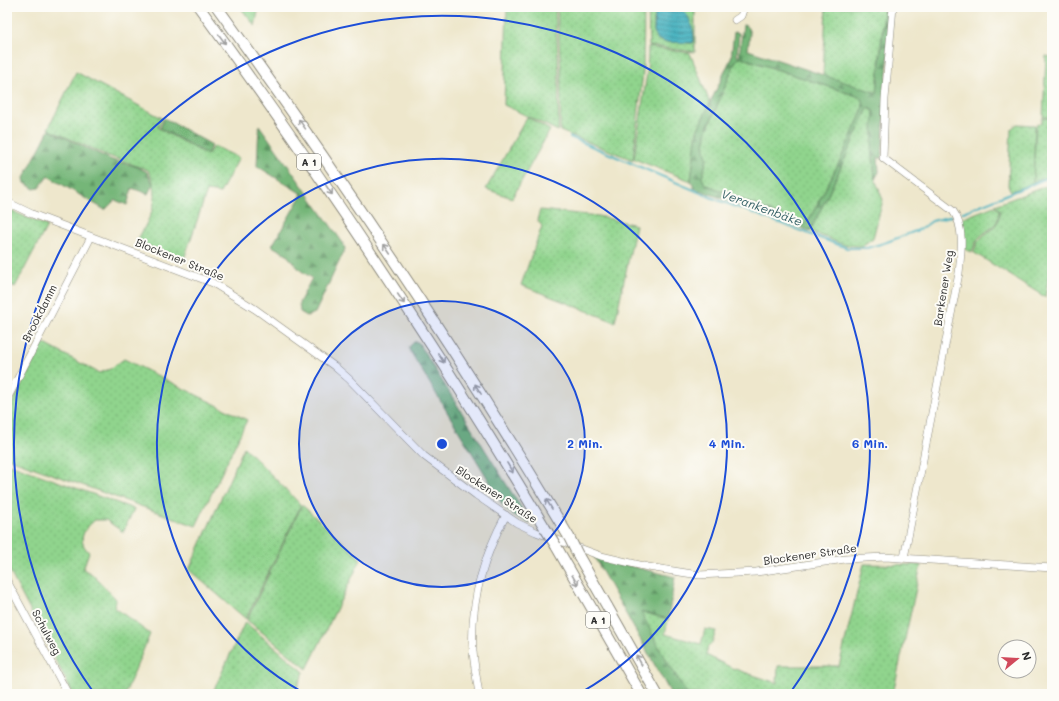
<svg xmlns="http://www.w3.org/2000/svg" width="1059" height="701" viewBox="0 0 1059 701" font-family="Mali,sans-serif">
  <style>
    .grass { fill: url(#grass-dots); stroke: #5e805c }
    .forest { fill: url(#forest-firs); stroke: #507052; fill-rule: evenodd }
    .water { fill: url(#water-rules); stroke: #366e74 }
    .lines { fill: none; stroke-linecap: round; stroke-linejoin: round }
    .stream { stroke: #42b0be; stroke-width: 2 }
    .minor-casing { stroke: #8c897c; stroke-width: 8 }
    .highway-casing { stroke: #8c897c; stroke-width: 12 }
    .minor { stroke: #fff; stroke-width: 7 }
    .highway { stroke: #fff; stroke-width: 10 }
    .highway-bridge-casing { stroke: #8c897c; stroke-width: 12; stroke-linecap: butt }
    .highway-bridge { stroke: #fff; stroke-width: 10 }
    .oneway { stroke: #a0a0a0 }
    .ring { fill: none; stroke: #1d4ed8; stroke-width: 2 }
    .labels { text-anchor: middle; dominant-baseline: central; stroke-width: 4; stroke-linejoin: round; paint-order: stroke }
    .shield { fill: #fdfcf7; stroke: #6a6a68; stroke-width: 1 }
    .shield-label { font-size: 10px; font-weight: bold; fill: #2b2b2b }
    .street-label { font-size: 11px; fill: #2b2b2b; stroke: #fdfcf7 }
    .water-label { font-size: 12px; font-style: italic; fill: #346066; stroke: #fdfcf7 }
    .centre { fill: #1d4ed8; stroke: #fdfcf7; stroke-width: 2 }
    .ring-label { font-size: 12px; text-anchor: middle; font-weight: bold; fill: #1d4ed8; stroke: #fdfcf7; stroke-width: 4; stroke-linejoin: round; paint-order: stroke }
  </style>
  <defs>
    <pattern id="grass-dots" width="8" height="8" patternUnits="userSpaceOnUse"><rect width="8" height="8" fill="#90d48d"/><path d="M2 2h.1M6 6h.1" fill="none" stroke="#7cb67a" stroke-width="1.8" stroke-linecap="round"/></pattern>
    <pattern id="forest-firs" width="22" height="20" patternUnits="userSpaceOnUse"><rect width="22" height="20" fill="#74b678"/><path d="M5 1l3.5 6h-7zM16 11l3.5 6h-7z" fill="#5f9463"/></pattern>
    <pattern id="water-rules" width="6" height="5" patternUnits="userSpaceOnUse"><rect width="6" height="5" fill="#42b0be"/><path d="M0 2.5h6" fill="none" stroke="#378f9b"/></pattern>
  </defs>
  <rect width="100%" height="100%" fill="#fdfcf7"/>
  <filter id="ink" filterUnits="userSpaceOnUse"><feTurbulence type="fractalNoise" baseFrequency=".025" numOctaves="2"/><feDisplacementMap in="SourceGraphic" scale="8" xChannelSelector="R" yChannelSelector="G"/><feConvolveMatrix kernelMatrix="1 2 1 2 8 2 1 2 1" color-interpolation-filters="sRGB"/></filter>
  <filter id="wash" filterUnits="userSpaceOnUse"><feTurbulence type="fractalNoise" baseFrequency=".012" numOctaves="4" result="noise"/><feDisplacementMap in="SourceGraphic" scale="16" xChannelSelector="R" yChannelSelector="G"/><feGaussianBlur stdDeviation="0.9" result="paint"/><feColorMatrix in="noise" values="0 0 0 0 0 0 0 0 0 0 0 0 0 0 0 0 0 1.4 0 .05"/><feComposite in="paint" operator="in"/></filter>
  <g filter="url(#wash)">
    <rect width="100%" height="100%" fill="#eee7cc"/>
    <path class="grass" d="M240 7H259L255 26Z
      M507 7H555L559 74 558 131 504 105Z
      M557 7H644L643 72 633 160 560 131 561 71Z
      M648 7H667H664L654 19V31L657 39 664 42 692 43 694 41 683 10 677 7H695V52L649 46Z
      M826 7H884L877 93 823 76Z
      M648 47 690 53 710 103 697 131 691 181 634 159 647 73Z
      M1046 56 1052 57V117H1043Z
      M742 58 860 97 863 103 862 112 840 161 810 218 803 225 705 184 702 178 707 158 704 145 707 130 734 65 737 59Z
      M76 72 162 118 158 128 207 155 214 146 239 158 220 193 207 191 183 262 137 241C151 215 163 198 148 170L106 155 48 129Z
      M868 108 872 109 874 113V164L875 179 883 200 873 238 862 246H858L844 245 810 231 829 193Z
      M527 117 550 130 512 198 486 189Z
      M1042 118H1052V175L1033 182 1036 125 1042 122Z
      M1017 124 1035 125 1033 183 1011 191 1008 186 1011 129Z
      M1052 184V257L1045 297 973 252C976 249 976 244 978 241 989 229 1000 228 1000 210L995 205Z
      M994 206 999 210C999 229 987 228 977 240 974 244 975 248 971 252L966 250 961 219Z
      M7 209 47 226 15 287 7 283Z
      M540 210 598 216 636 225 615 322 521 285 542 226 537 220Z
      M43 343 99 373 110 369 124 359 247 420 196 526 7 458V414Z
      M244 447 301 505 246 619 189 570Z
      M7 463 134 509 123 532 106 520H95C84 529 76 540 89 552L83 569 92 574 116 599 114 607 150 634 125 694H73L7 566Z
      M302 505 361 559 307 669 247 620Z
      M864 564 921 565 893 694H687L661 651 640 611 668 619 665 634 701 644 705 629 716 631 712 643 708 646 706 655 732 668 777 683 778 666H839Z
      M245 622 304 672 294 694H212Z"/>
    <path class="forest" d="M885 7H891L882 159 878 157 879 172 875 179 872 148 874 113 872 109 868 108 829 193 810 231 694 188 691 181 697 131 731 58 734 32 739 33 737 56 739 57 743 25 746 24 750 33 748 50 877 93ZM743 58 860 97 863 103 862 112 840 161 810 218 803 225 705 184 702 178 707 158 704 145 707 130 734 65 737 59Z
      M164 118 212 145 207 154 160 128Z
      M259 125 343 243 345 249 315 313 307 316 300 312 299 303 312 278 300 270 286 254 272 246 302 194 257 166Z
      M49 130 112 160 135 166 147 172 153 184 148 194 132 188 127 205 115 200 105 210 48 176 39 188 34 189 25 183 24 178Z
      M414 342H418L530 522C519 519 501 509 499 497L410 351 409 347Z
      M594 557 675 577 668 619 641 612 661 651 687 694H671Z"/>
    <path class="water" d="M664 7C669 7 678 6 683 10 690 17 696 34 693 43L664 42 657 39 654 31 655 12Z"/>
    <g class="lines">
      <path class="stream" d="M570 137 715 199 847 248H867L887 242 921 229 932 221 952 216
        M961 213 1052 176"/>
    </g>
  </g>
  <g filter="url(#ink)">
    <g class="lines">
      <defs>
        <path id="minor" d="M893 7 885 99 883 158 953 211C965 227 961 254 959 273L904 558
          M735 20 741 16 744 7
          M7 202 32 214 213 283 255 309 334 366 349 379 424 456 476 495 517 523 536 532 601 556 648 567 699 575 756 572 845 559 885 557 1052 568
          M7 399 91 237
          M7 581 68 694
          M479 694C477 680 474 665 473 651 470 603 483 557 506 515"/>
        <path id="highway" d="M199 7C322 176 438 349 545 528
          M217 7C342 179 460 355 569 537
          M556 546 641 694
          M578 555 657 694"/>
      </defs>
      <use href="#minor" class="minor-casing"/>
      <use href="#highway" class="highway-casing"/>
      <use href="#minor" class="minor"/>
      <use href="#highway" class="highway"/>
      <defs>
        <path id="highway-bridge" d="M545 528 556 546
          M569 537 578 555"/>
      </defs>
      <use href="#highway-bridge" class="highway-bridge-casing"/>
      <use href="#highway-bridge" class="highway-bridge"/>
    </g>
    <defs><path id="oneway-shaft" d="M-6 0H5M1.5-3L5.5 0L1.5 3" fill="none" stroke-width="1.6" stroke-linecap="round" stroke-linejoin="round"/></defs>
    <g class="oneway">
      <use href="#oneway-shaft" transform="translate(222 39) rotate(54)"/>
      <use href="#oneway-shaft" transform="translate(302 124) rotate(-125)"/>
      <use href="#oneway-shaft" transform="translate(329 190) rotate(56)"/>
      <use href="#oneway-shaft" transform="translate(387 249) rotate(-124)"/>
      <use href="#oneway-shaft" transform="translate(401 299) rotate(56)"/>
      <use href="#oneway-shaft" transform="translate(441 358) rotate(58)"/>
      <use href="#oneway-shaft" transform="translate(478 389) rotate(-122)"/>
      <use href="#oneway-shaft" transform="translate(510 468) rotate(59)"/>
      <use href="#oneway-shaft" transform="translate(549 504) rotate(-121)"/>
      <use href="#oneway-shaft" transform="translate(575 580) rotate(60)"/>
      <use href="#oneway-shaft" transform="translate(639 660) rotate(-119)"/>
    </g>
  </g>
  <circle cx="442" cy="444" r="143" fill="#1d4ed8" fill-opacity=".12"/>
  <g class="ring">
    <circle cx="442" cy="444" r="143"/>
    <path d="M304 693A285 285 0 1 1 580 693"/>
    <path d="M94 693A428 428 0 1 1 790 693"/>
  </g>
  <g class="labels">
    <g class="shield">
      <rect x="297" y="154" width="24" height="16" rx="3"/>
      <rect x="586" y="612" width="24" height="16" rx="3"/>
    </g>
    <g class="shield-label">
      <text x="309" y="162">A 1</text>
      <text x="598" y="620">A 1</text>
    </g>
    <g class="street-label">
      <text transform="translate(180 259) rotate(22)">Blockener Straße</text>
      <text transform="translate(943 288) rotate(-81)">Barkener Weg</text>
      <text transform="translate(39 313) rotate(-63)">Brookdamm</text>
      <text transform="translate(497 494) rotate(33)">Blockener Straße</text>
      <text transform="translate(810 554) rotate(-8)">Blockener Straße</text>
      <text transform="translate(47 632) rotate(62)">Schulweg</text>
    </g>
    <g class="water-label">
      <text transform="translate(762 207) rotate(20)">Verankenbäke</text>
    </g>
  </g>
  <circle cx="442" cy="444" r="6" class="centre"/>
  <g class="ring-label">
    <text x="585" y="448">2 Min.</text>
    <text x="727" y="448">4 Min.</text>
    <text x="870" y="448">6 Min.</text>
  </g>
  <rect width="1059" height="701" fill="none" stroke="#fdfcf7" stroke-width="24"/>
  <g transform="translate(1017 659) rotate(72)"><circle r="19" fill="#fdfcf7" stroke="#a9a8a5"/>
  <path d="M0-3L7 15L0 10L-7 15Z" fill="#d1495b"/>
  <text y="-6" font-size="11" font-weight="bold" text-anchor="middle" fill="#2b2b2b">N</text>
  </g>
</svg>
